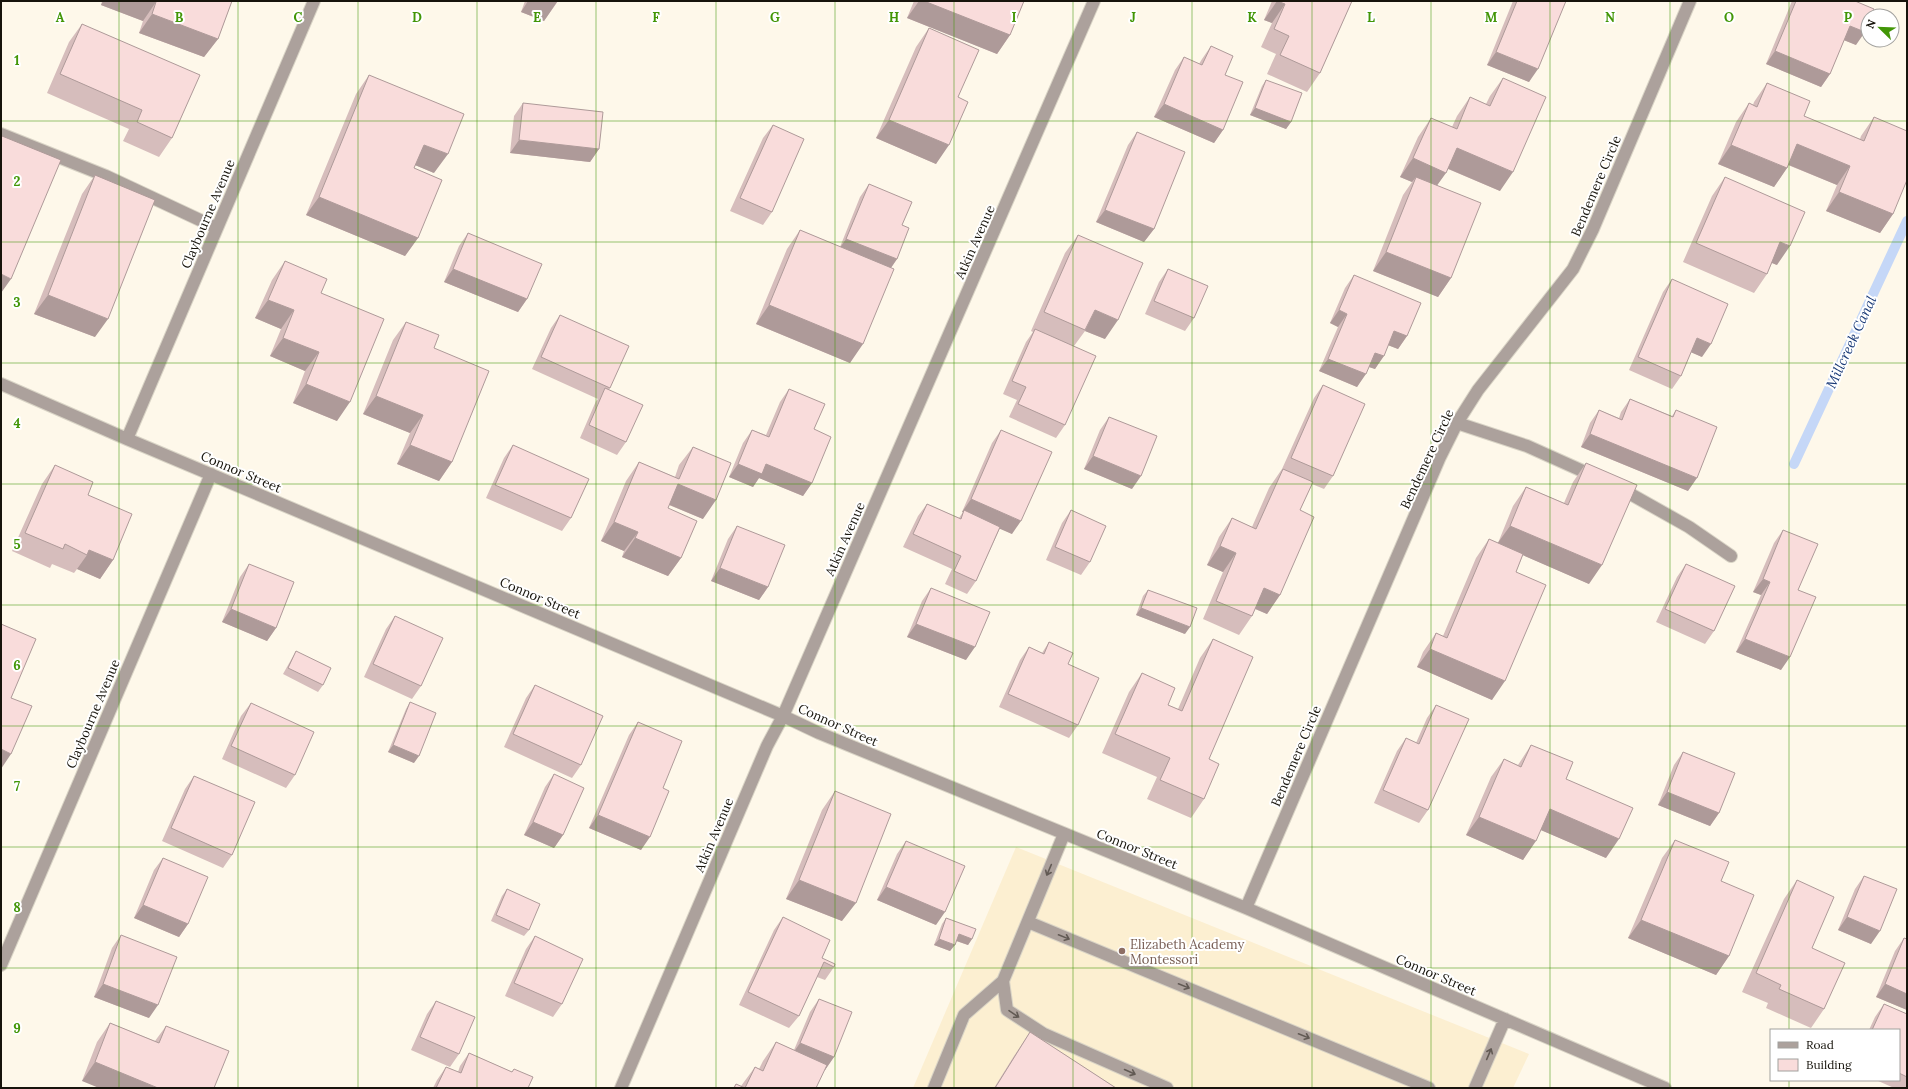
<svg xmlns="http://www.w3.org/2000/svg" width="1908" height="1089" viewBox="0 0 1908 1089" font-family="Lora,serif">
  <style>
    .built { fill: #fcefd1 }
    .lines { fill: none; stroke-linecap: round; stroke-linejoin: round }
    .stream { stroke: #c5d7f7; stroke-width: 10 }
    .minor-casing { stroke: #d9d4c6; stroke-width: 14 }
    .minor { stroke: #aca19c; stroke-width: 12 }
    .wall { fill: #d6bdbc }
    .shaded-wall { fill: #ae9a99 }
    .building { fill: #f9dcdb; stroke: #ae9a99 }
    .oneway { stroke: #625a54 }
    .grid { fill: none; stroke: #429607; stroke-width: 1; stroke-opacity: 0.55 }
    .education-dot { fill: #8d6e63; stroke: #fff; stroke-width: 1.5 }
    .labels { text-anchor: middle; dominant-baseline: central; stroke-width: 4; stroke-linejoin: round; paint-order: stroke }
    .street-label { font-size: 13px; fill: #17140c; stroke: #fff }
    .education-label { font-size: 13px; fill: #785e54; stroke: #fff; text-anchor: start }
    .water-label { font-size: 14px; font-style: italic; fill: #1b3b78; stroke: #fff }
    .grid-label { font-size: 13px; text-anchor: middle; font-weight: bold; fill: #429607; stroke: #fff; stroke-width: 4; stroke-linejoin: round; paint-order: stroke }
  </style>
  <rect width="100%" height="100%" fill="#fef8ea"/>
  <path class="built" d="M1016 847 1529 1054 1513 1088H913Z"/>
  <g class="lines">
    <path class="stream" d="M1794 464 1907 221"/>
    <defs>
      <path id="minor" d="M1 134 106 176 217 228
        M1 384 127 439 783 716 819 733 1246 908 1665 1088
        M1457 423 1527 446 1596 477
        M127 439 314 1
        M1618 487 1689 527 1731 556
        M1064 834 1003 981 1007 1010 1044 1034 1167 1088
        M1246 908 1440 457 1457 423 1478 390 1573 269 1593 229 1690 1
        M1028 922 1429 1088
        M1 965 211 474
        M621 1088 767 746 783 716 1094 1
        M934 1088 964 1015 1003 981
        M1475 1088 1505 1019"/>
    </defs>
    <use href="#minor" class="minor-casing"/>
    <use href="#minor" class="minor"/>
  </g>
  <path class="wall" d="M102 1H232L218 39 204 57 139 33 143 21 101 5Z
    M525 1H558L544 21 521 12Z
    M914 1H1024L1010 35 997 54 907 18Z
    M1272 1H1352L1320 73 1307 92 1267 74 1276 54 1261 47 1272 23 1264 20Z
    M1513 1H1566L1529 82 1487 65Z
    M1792 1H1855L1856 45 1844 40 1830 74 1821 87 1766 64Z
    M82 24 172 138 159 157 123 141 129 129 47 93 69 42Z
    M929 28 958 97 936 164 876 138 916 47Z
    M1211 46 1225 75 1223 130 1214 143 1154 117 1175 70 1184 57 1199 64 1202 59Z
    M369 75 434 173 415 165 414 168 418 238 405 256 306 215 356 94Z
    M1503 78 1500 191 1448 169 1437 185 1451 278 1438 297 1373 271 1403 195 1412 182 1400 177 1418 137 1431 118 1452 127 1457 116 1470 97 1486 104 1490 96Z
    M1266 80 1291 122 1286 129 1250 115 1262 86Z
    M1767 83 1804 116 1860 139 1861 136 1874 117 1893 214 1880 233 1826 211 1837 185 1788 165 1787 168 1774 187 1718 164 1736 122 1749 103 1753 105 1754 102Z
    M523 103 599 149 590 162 510 153 514 116Z
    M773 125 772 212 763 225 730 211 763 138Z
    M1137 132 1154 229 1144 242 1096 222 1128 145Z
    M95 175V337L34 314 82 194Z
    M1725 177 1777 265 1772 263 1767 274 1754 293 1683 262 1712 196Z
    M869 184 902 225 897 259 891 268 850 363 756 324 787 249 800 230 840 247 860 197Z
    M468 233 527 299 518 312 444 282 459 246Z
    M1078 235 1105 339 1085 331 1074 346 1065 425 1056 438 1009 417 1017 400 1003 394 1026 342 1033 332 1031 331 1065 253Z
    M285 261 321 293 337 421 293 403 305 371 270 356 281 329 255 318 272 280Z
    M1168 269 1194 318 1185 331 1145 314 1159 282Z
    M1354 275 1407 336 1398 349 1388 345 1375 369 1369 367 1357 387 1319 371 1338 327 1330 323 1345 288Z
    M1672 279 1702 357 1691 352 1681 376 1672 389 1629 370 1663 292Z
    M560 315 610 388 609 390 626 442 617 455 580 438 596 401 598 399 532 369 551 328Z
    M406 322 434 348 452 462 439 481 397 464 410 433 363 414 393 340Z
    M1323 385 1333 476 1324 489 1312 484 1300 510 1280 595 1267 614 1255 609 1252 616 1239 635 1203 619 1223 572 1207 565 1219 537 1232 518 1252 527 1269 488 1282 469 1314 398Z
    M789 389 814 429 812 483 803 496 759 478 753 487 729 477 743 443 752 430 766 435 780 402Z
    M1630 399 1672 416 1676 410 1688 491 1581 447 1590 423 1599 410 1619 418 1621 412Z
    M1109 417 1132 489 1084 469 1100 430Z
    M1001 430 1012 534 1000 528 976 581 967 594 945 584 952 569 903 547 918 516 927 504 959 518 963 512H962L992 443Z
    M513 445 571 518 562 531 486 498 504 458Z
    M693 447 703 519 669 505 668 508 681 558 668 576 622 557 624 551 601 541 626 481 639 462 675 477 679 465Z
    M1586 463 1589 584 1523 555 1516 572 1492 700 1417 667 1423 652 1436 633 1443 636 1476 558 1489 539 1498 543 1513 506 1526 487 1564 503 1573 482Z
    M55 465 88 495 113 560 100 579 77 569 74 573 52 564 50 568 12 551 42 484Z
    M1071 510 1090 562 1081 575 1046 560 1062 523Z
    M737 526 768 587 759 600 711 581 728 539Z
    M1783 530 1798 590 1781 670 1736 652 1761 595 1753 592 1774 543Z
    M249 564 276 628 267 641 222 622 240 577Z
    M1686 564 1714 631 1705 644 1656 622 1677 577Z
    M931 588 966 660 907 637 922 601Z
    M1148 590 1185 634 1136 615 1143 596Z
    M395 616 421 686 412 699 364 677 386 629Z
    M1213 639 1209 759 1204 799 1191 818 1147 799 1157 777 1102 753 1129 692 1142 673 1168 705 1178 709 1200 658Z
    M1049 642 1068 664 1078 725 1069 738 999 707 1020 660 1029 647 1042 653Z
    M296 651 323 685 318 692 283 674 292 658Z
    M535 685 581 765 572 778 504 747 526 698Z
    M410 702 414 763 388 752 406 709Z
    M251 703 295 775 286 788 222 759 241 716Z
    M1436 705 1428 810 1419 823 1374 803 1397 751 1406 738 1416 743 1427 718Z
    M638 722 663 788 641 850 589 828 629 735Z
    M1531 745 1566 779 1606 858 1541 830 1523 860 1466 835 1491 777 1504 759 1518 765Z
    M1683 752 1719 813 1710 826 1658 805 1674 765Z
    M554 774 563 835 554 848 524 835 545 787Z
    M194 776 232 855 223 868 162 841 185 789Z
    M835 791 842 921 786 899 822 810Z
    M1675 840 1721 881 1729 956 1716 975 1628 938 1662 858Z
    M906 841 936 925 877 900 897 854Z
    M163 858 188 924 179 937 134 918 154 870Z
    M1864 876 1871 944 1838 930 1855 889Z
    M1797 880 1824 1009 1811 1028 1766 1008 1768 1003 1742 992 1784 899Z
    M507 889 529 930 524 936 491 921 502 896Z
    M783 917 822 958 834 967 825 980 817 977 799 1016 789 1028 739 1005 774 930Z
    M946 918 972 939 968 945 956 941 950 951 934 945 942 924Z
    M121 935 149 1018 94 997 112 948Z
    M535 936 562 1004 553 1017 505 996 526 949Z
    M1904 938 1907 1010 1876 997 1895 951Z
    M819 999 834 1057 825 1070H824L816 1088H733L736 1084 741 1086 755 1067 759 1069 763 1061 776 1042 794 1050 810 1012Z
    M436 1001 459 1054 450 1067 411 1050 427 1014Z
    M1884 1004 1907 1014V1088H1894L1876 1080H1899V1030H1869L1875 1017Z
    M110 1023 155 1041 166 1026 214 1088 82 1081 97 1042Z
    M1030 1032 1116 1088H994L1014 1056Z
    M469 1053 512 1072 514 1069 528 1088H433L437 1080 446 1067 458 1072 460 1066Z"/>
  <path class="shaded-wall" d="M103 1H153L156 2 143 21 101 5Z
    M528 1H554L557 2 544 21 521 12Z
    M919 1H924L1010 35 997 54 907 18Z
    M1277 1 1285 4 1272 23 1264 20Z
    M152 14 218 39 204 57 139 33Z
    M1850 26 1865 32 1856 45 1841 39Z
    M1775 51 1830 74 1821 87 1766 64Z
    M1496 52 1538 69 1529 82 1487 65Z
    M1164 104 1223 130 1214 143 1154 117Z
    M1255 108 1291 122 1286 129 1250 115Z
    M889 120 949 145 936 164 876 138Z
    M519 140 599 149 590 162 510 153Z
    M1797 144 1850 166 1837 185 1784 163Z
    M424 145 448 154 434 173 410 163Z
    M1731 145 1787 168 1774 187 1718 164Z
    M1457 148 1513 172 1500 191 1444 167Z
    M1413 158 1446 173 1433 191 1416 177 1412 182 1400 177Z
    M1839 192 1893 214 1880 233 1826 211Z
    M319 197 418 238 405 256 306 215Z
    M1105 210 1154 229 1144 242 1096 222Z
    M846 239 897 259 888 272 837 252Z
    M1780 242 1790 246 1777 265 1767 261Z
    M1386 252 1451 278 1438 297 1373 271Z
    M453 269 527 299 518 312 444 282Z
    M1 274 11 279 1 293Z
    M48 295 108 319 95 337 34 314Z
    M268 300 294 310 281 329 255 318Z
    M769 305 863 344 850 363 756 324Z
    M1095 310 1118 320 1105 339 1085 331Z
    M1339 310 1347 314 1338 327 1330 323Z
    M1394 331 1407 336 1398 349 1385 344Z
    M283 338 319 352 305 371 270 356Z
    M1697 338 1711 344 1702 357 1688 351Z
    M1375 353 1384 356 1375 369 1366 366Z
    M1328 359 1366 374 1357 387 1319 371Z
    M306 384 350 402 337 421 293 403Z
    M376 396 423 415 410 433 363 414Z
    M1590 434 1697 478 1688 491 1581 447Z
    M410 445 452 462 439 481 397 464Z
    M1093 456 1141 476 1132 489 1084 469Z
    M738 464H766L812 483 803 496 759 478 753 487 729 477Z
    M678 484 716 500 703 519 665 503Z
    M971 499 1021 521 1012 534 963 513 964 510 963 512H962Z
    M614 522 638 532 624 551 601 541Z
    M1510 526 1602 565 1589 584 1497 544Z
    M635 538 681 558 668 576 622 557Z
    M1220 546 1236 553 1223 572 1207 565Z
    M89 550 113 560 100 579 77 569 87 555Z
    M720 568 768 587 759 600 711 581Z
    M1763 579 1770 582 1761 595 1753 592Z
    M1264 588 1280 595 1267 614 1251 607Z
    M1141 608 1190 627 1185 634 1136 615Z
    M231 609 276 628 267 641 222 622Z
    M916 624 975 647 966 660 907 637Z
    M1745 639 1790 657 1781 670 1736 652Z
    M1430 649 1505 681 1492 700 1417 667Z
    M393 745 419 756 414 763 388 752Z
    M1 749 11 754 1 769Z
    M1667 792 1719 813 1710 826 1658 805Z
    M1550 809 1619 839 1606 858 1536 828Z
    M598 815 650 837 641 850 589 828Z
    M1479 817 1536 841 1523 860 1466 835Z
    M533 822 563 835 554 848 524 835Z
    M799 880 856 903 842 921 786 899Z
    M886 887 945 912 936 925 877 900Z
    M143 905 188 924 179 937 134 918Z
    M1847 917 1880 931 1871 944 1838 930Z
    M1641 920 1729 956 1716 975 1628 938Z
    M959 934 972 939 968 945 954 940Z
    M939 939 955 945 950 951 934 945Z
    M103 984 158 1005 149 1018 94 997Z
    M1885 984 1907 994V1010L1876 997Z
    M800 1043 834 1057 825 1070 791 1056Z
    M95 1062 158 1088H99L82 1081Z"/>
  <path class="building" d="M153 1H232L218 39 152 14 156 2Z
    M924 1H1024L1010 35Z
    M1277 1H1352L1320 73 1280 55 1289 36 1274 29 1285 4Z
    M1517 1H1566L1538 69 1496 52Z
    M1796 1H1855L1874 9 1872 16H1868V24L1865 32 1850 26 1830 74 1775 51Z
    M82 24 200 75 172 138 137 122 142 110 60 74Z
    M929 28 979 50 958 97 968 102 949 145 889 120Z
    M1211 46 1233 56 1225 75 1243 82 1223 130 1164 104 1184 57 1202 65Z
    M369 75 464 114 448 154 424 145 414 168 442 180 418 238 319 197Z
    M1503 78 1546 97 1513 172 1457 148 1446 173 1413 158 1431 118 1457 129 1470 97 1490 106Z
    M1266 80 1302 93 1291 122 1255 108Z
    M1767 83 1810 101 1804 116 1864 141 1874 117 1907 131V180L1893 214 1839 192 1850 166 1797 144 1787 168 1731 145 1749 103 1757 107Z
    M523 103 603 112 599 149 519 140Z
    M773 125 804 139 772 212 740 198Z
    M1137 132 1185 152 1154 229 1105 210Z
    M2 136 61 160 11 279 1 274V138Z
    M95 175 155 200 108 319 48 295Z
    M1416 177 1481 203 1451 278 1386 252Z
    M1725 177 1805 212 1790 246 1780 242 1767 274 1696 243Z
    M869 184 912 202 902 225 909 228 897 259 846 239Z
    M800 230 894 269 863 344 769 305Z
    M468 233 542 264 527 299 453 269Z
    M1078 235 1143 263 1118 320 1095 310 1085 330 1044 312Z
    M285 261 327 279 321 293 384 319 350 402 306 384 319 352 283 338 294 310 268 300Z
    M1168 269 1208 286 1194 318 1154 301Z
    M1354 275 1421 303 1407 336 1394 331 1384 356 1375 353 1366 374 1328 359 1347 314 1339 310Z
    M1672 279 1728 304 1711 344 1697 338 1681 376 1638 357Z
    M560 315 629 346 610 388 541 357Z
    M406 322 439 335 434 348 489 371 452 462 410 445 423 415 376 396Z
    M1035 329 1096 356 1065 425 1018 404 1026 387 1012 381Z
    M1323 385 1365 404 1333 476 1291 458Z
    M605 388 643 405 626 442 589 425Z
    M789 389 825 404 814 429 831 437 812 483 766 464 762 474 738 464 752 430 769 437Z
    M1630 399 1673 417 1676 410 1717 427 1697 478 1590 434 1599 410 1622 420Z
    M1109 417 1157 436 1141 476 1093 456Z
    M1001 430 1052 452 1021 521 971 499Z
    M513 445 589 479 571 518 495 485Z
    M693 447 731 463 716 500 678 484 668 508 697 521 681 558 635 538 638 532 614 522 639 462 679 479Z
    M1586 463 1637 485 1602 565 1510 526 1526 487 1568 505Z
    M55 465 93 482 88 495 132 514 113 560 89 550 87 555 65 544 63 549 25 533Z
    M1283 469 1313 482 1300 510 1314 517 1280 595 1264 588 1252 616 1216 601 1236 553 1220 546 1232 518 1256 529Z
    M927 504 961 519 964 510 1000 527 976 581 954 571 961 556 913 534Z
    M1071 510 1106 526 1090 562 1055 547Z
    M737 526 785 545 768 587 720 568Z
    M1783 530 1818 544 1798 590 1816 597 1790 657 1745 639 1770 582 1763 579Z
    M1489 539 1523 554 1516 572 1546 585 1505 681 1430 649 1436 633 1447 638Z
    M249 564 294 582 276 628 231 609Z
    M1686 564 1735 586 1714 631 1665 609Z
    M931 588 990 612 975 647 916 624Z
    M1148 590 1197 608 1190 627 1141 608Z
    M395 616 443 638 421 686 373 664Z
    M1 624 36 639 11 698 32 706 11 754 1 749Z
    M1213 639 1253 657 1209 759 1219 764 1204 799 1160 780 1170 758 1115 734 1142 673 1175 688 1168 705 1182 711Z
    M1049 642 1073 653 1068 664 1099 678 1078 725 1008 694 1029 647 1044 654Z
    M296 651 331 668 323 685 288 668Z
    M535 685 603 716 581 765 513 734Z
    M410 702 436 713 419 756 393 745Z
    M251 703 314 732 295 775 231 746Z
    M1436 705 1469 719 1428 810 1383 790 1406 738 1419 744Z
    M638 722 682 741 663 788 669 791 650 837 598 815Z
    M1531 745 1573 762 1566 779 1633 808 1619 839 1550 809 1536 841 1479 817 1504 759 1521 767Z
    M1683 752 1735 773 1719 813 1667 792Z
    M554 774 584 788 563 835 533 822Z
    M194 776 255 802 232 855 171 828Z
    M835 791 891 814 856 903 799 880Z
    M1675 840 1729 862 1721 881 1754 895 1729 956 1641 920Z
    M906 841 965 866 945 912 886 887Z
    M163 858 208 877 188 924 143 905Z
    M1864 876 1897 889 1880 931 1847 917Z
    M1797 880 1834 897 1812 948 1845 963 1824 1009 1779 989 1781 985 1756 973Z
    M507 889 540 904 529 930 496 915Z
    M783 917 830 940 822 958 835 964 834 967 824 962 799 1016 748 992Z
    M946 918 976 929 972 939 959 934 955 945 939 939Z
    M121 935 177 957 158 1005 103 984Z
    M535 936 583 959 562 1004 514 983Z
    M1904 938 1907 939V994L1885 984Z
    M819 999 852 1012 834 1057 800 1043Z
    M436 1001 475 1017 459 1054 420 1037Z
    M1884 1004 1907 1014V1077L1899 1073V1030H1872Z
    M110 1023 159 1043 166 1026 229 1051 214 1088H158L95 1062Z
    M1030 1032 1116 1088H995Z
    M776 1042 827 1065 816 1088H734L736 1084 745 1088 755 1067 763 1071Z
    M469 1053 512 1072 514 1069 533 1077 528 1088H436L446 1067 461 1073Z"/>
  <defs><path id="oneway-shaft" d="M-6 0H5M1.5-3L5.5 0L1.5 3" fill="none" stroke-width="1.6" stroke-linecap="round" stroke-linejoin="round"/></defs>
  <g class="oneway">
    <use href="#oneway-shaft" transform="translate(1049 870) rotate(113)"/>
    <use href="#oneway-shaft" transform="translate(1064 937) rotate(22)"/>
    <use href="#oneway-shaft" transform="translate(1184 986) rotate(22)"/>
    <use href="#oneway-shaft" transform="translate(1014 1014) rotate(34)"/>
    <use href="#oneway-shaft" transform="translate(1304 1036) rotate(22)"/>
    <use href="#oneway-shaft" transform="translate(1489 1054) rotate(-67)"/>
    <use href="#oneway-shaft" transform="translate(1130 1072) rotate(24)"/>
  </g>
  <path class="grid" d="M119 1V1088M238 1V1088M358 1V1088M477 1V1088M596 1V1088M716 1V1088M835 1V1088M954 1V1088M1073 1V1088M1192 1V1088M1312 1V1088M1431 1V1088M1550 1V1088M1670 1V1088M1789 1V1030M1 121H1907M1 242H1907M1 363H1907M1 484H1907M1 605H1907M1 726H1907M1 847H1907M1 968H1907M1789 1080V1088"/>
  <circle class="education-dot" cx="1122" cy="951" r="4"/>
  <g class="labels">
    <g class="street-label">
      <text transform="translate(1596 186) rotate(-67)">Bendemere Circle</text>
      <text transform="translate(208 214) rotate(-67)">Claybourne Avenue</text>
      <text transform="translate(975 242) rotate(-66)">Atkin Avenue</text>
      <text transform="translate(1427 459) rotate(-65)">Bendemere Circle</text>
      <text transform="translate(241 472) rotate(23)">Connor Street</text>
      <text transform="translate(845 539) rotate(-66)">Atkin Avenue</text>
      <text transform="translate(540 598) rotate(23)">Connor Street</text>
      <text transform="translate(93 714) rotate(-67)">Claybourne Avenue</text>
      <text transform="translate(838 725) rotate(24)">Connor Street</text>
      <text transform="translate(1296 756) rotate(-67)">Bendemere Circle</text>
      <text transform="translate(714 835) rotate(-67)">Atkin Avenue</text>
      <text transform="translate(1137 849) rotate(22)">Connor Street</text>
      <text transform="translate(1436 975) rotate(23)">Connor Street</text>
    </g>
    <g class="education-label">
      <text x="1130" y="944">Elizabeth Academy<tspan x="1130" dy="15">Montessori</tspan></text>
    </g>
    <g class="water-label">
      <text transform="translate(1851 342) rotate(-65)">Millcreek Canal</text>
    </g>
  </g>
  <g class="grid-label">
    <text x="60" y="22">A</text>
    <text x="179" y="22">B</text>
    <text x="298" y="22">C</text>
    <text x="417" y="22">D</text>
    <text x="537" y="22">E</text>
    <text x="656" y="22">F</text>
    <text x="775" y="22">G</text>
    <text x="894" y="22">H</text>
    <text x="1014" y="22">I</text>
    <text x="1133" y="22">J</text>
    <text x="1252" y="22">K</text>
    <text x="1371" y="22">L</text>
    <text x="1491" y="22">M</text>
    <text x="1610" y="22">N</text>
    <text x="1729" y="22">O</text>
    <text x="1848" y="22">P</text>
    <text x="17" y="65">1</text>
    <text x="17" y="186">2</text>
    <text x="17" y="307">3</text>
    <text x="17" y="428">4</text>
    <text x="17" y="549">5</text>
    <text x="17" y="670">6</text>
    <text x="17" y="791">7</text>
    <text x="17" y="912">8</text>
    <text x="17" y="1033">9</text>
  </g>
  <rect width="1908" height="1089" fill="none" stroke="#17140c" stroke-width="4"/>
  <rect x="1770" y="1029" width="130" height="52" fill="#ffffff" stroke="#a2a19e"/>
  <rect x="1778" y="1042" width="20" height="6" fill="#aca19c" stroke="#a2a19e"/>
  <text x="1806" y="1049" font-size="12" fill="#17140c">Road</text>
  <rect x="1778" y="1059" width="20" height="12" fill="#f9dcdb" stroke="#a2a19e"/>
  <text x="1806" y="1069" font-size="12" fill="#17140c">Building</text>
  <g transform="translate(1880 28) rotate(293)"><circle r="19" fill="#ffffff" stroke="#a2a19e"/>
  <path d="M0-3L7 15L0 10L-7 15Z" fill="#429607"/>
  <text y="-6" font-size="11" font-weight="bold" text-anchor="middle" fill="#17140c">N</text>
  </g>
</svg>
